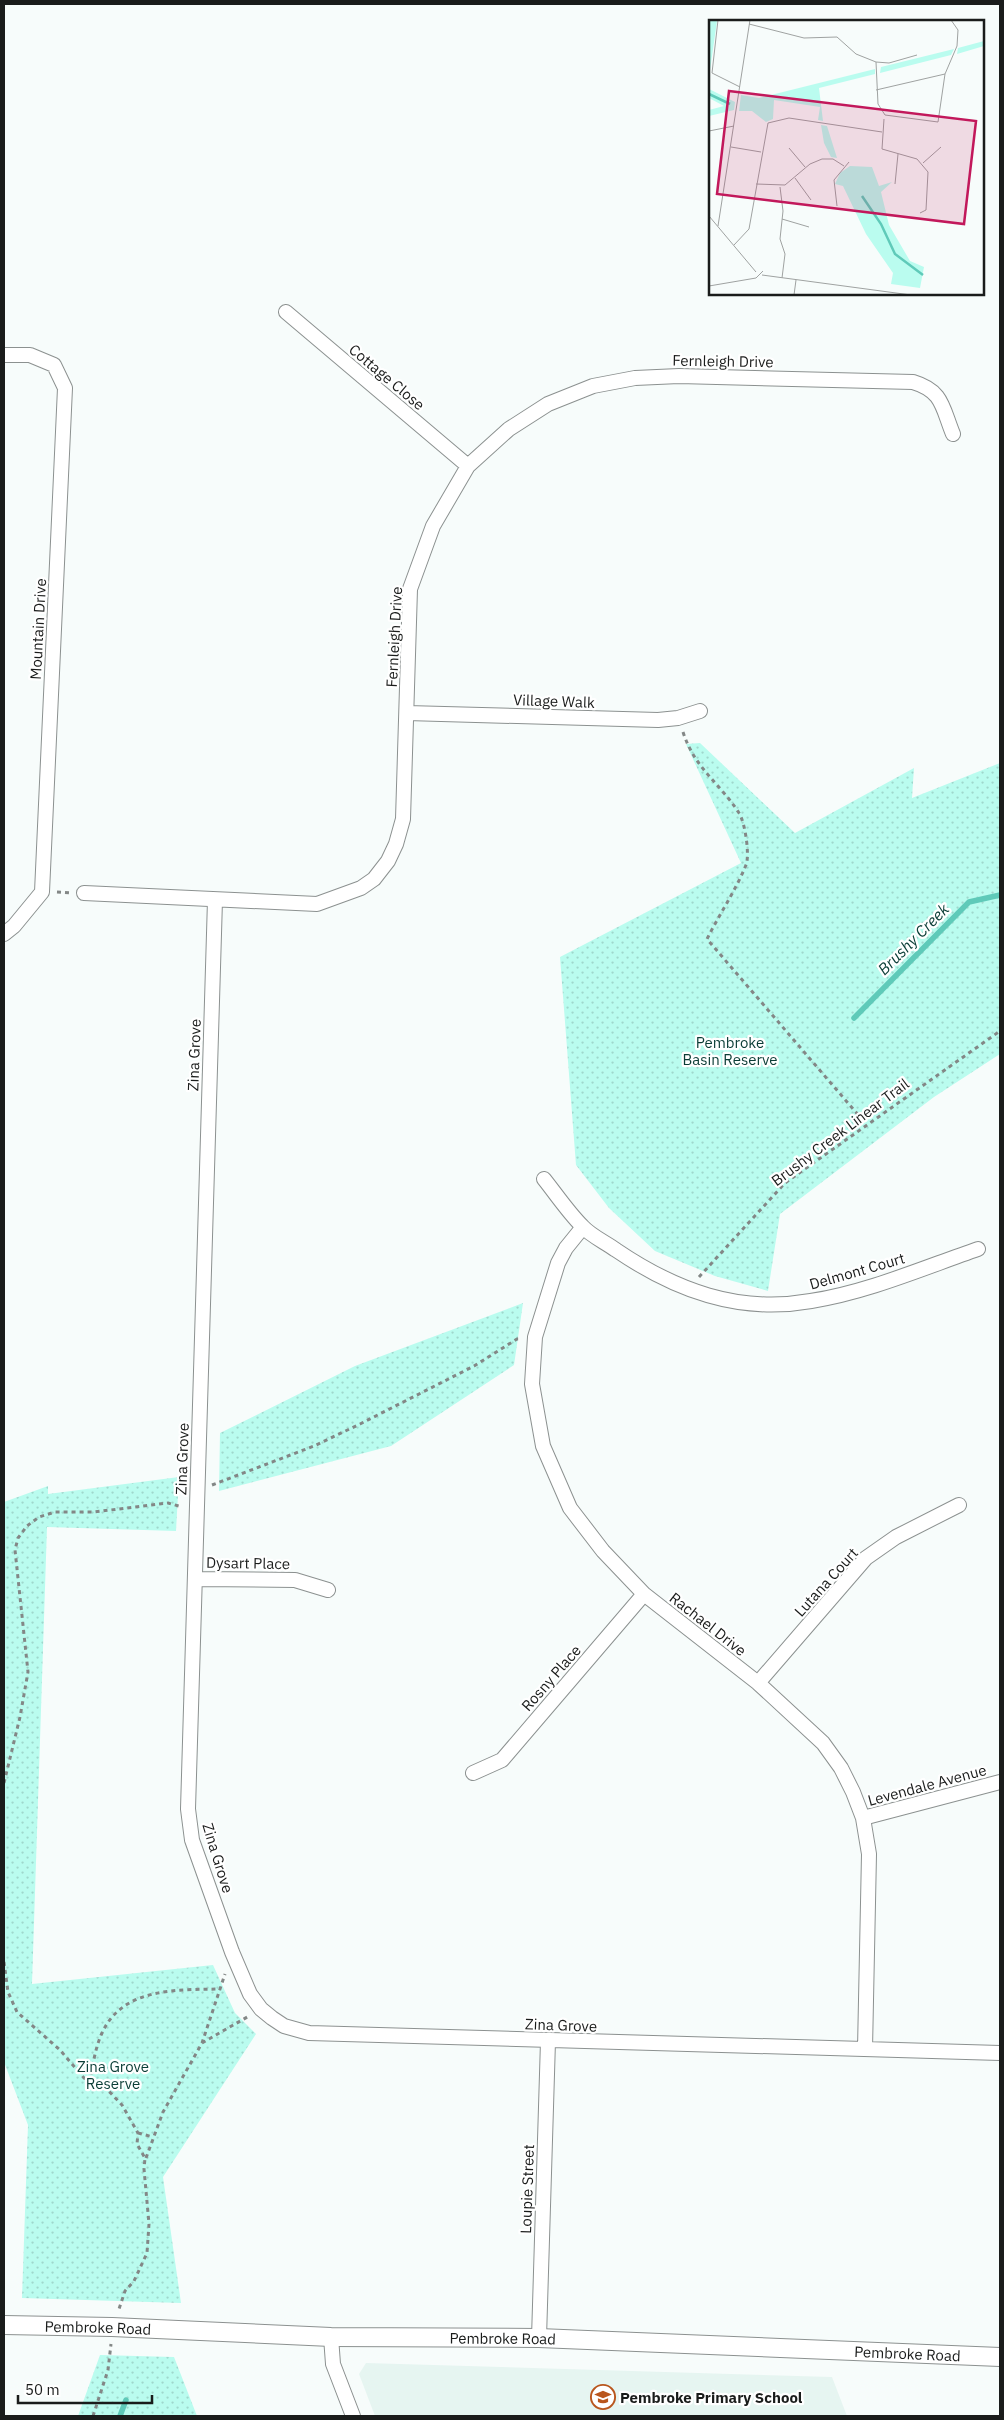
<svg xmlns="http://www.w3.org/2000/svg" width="1004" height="2420" viewBox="0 0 1004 2420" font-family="'IBM Plex Sans',sans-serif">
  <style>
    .built { fill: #e6f5f1 }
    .grass { fill: url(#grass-dots) }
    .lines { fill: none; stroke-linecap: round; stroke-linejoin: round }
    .stream { stroke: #5fcab9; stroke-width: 5.5 }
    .minor-casing { stroke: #8c9190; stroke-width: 16 }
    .tertiary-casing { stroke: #8c9190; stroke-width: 20 }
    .path { stroke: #838786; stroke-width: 3; stroke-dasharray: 4 4; stroke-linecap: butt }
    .minor { stroke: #fff; stroke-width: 14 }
    .tertiary { stroke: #fff; stroke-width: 18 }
    .labels { text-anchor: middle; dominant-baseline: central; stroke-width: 4.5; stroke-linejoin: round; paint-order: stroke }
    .street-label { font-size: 15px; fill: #1a1c1b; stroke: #fff }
    .park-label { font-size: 15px; fill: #0b3d36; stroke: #fff }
    .poi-label { font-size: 15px; font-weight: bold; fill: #1a1c1b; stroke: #fff; text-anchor: start }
    .water-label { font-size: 16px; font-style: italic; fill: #0e4039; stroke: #fff }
    .inset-river { fill: none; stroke: #5fcab9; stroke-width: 2.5 }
    .inset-road { fill: none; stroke: #9fa2a1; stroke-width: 1 }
    .view { fill: #c2185b; fill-opacity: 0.15; stroke: #c2185b; stroke-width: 2.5 }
    .inset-edge { fill: none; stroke: #1a1c1b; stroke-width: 2.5 }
  </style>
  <defs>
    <pattern id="grass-dots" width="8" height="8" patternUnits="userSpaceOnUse" patternTransform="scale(1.25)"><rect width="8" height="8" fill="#bafcef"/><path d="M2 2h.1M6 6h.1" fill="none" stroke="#9fd7cc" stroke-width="1.8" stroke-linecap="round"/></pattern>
  </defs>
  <rect width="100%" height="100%" fill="#f7fcfb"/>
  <path class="built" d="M366 2363 832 2377 847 2416H375L359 2374Z"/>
  <path class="grass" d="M700 743 795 833 914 768 912 798 1000 763V1054L934 1097 780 1214 768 1291 715 1276 655 1251 609 1208 576 1165 560 957 741 863 686 744Z
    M523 1303 514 1365 391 1446 219 1491 220 1433 355 1366Z
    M179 1477 176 1531 47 1527 32 1984 213 1965 235 2013 256 2034 163 2177 181 2303 22 2298 28 2125 4 2062V1502L48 1486V1494Z
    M100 2355 174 2357 197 2416H78Z"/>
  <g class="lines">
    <path class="stream" d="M854 1018 969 902 1000 895
      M120 2416 126 2400"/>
    <defs>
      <path id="minor" d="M286 312 468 466
        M4 355H30L54 365 65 388 42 892 14 926 4 934
        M407 713 658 720 678 718 700 711
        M84 893 317 904 361 888 374 879 388 861 396 844 403 819 410 589 433 526 468 466 509 429 548 404 593 386 635 378 679 376 913 382C943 391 942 407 953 434
        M215 900 188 1809 192 1840 232 1952 250 1994 261 2009 272 2018 284 2026 309 2033 1000 2053
        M544 1179C556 1194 568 1212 582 1226 591 1236 605 1242 616 1250 675 1290 738 1314 811 1301 868 1292 923 1268 978 1249
        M583 1227 566 1248 558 1263 535 1337 532 1384 543 1446 570 1508 603 1551 644 1594 758 1683 823 1743 841 1768 853 1792 863 1818 869 1854 865 2049
        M196 1579 295 1580 328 1590
        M758 1683 866 1558 896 1537 959 1505
        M473 1773 502 1760 644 1594
        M863 1818 1000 1782
        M331 2337 333 2364 353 2416
        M539 2338 548 2041"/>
      <g id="tertiary">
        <path id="s1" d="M4 2325 112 2327 331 2337 539 2338 1000 2357"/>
      </g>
    </defs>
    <use href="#minor" class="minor-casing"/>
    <use href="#tertiary" class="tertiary-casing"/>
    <path class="path" d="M683 732C695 769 719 782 739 813 745 822 750 855 746 865 736 890 719 915 707 939L866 1124
      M57 892 71 893
      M699 1277 785 1183 1000 1031
      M212 1485 314 1446 360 1424 474 1366 517 1339H522
      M4 1783 20 1717 28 1672 15 1550 18 1538 27 1526 39 1517 55 1512H94L168 1503 182 1507
      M4 1962 8 1992 17 2012 60 2050 84 2078 92 2083 104 2086 122 2105 138 2133 137 2144 145 2158 144 2169 149 2224 147 2253 134 2281 125 2291 118 2312
      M202 2043 249 2016
      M89 2082C93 2066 95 2048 102 2033 123 1987 177 1990 220 1989
      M138 2133 153 2137
      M146 2158 163 2112 202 2043 225 1974
      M93 2416 108 2370 111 2344"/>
    <use href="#minor" class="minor"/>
    <use href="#tertiary" class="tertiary"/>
  </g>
  <defs>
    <symbol id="school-ring" viewBox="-11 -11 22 22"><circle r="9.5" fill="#fff" stroke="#b9561d" stroke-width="1.5"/><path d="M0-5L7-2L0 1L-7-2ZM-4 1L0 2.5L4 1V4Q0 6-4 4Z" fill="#b9561d"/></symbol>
  </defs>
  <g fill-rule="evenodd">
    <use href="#school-ring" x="589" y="2383" width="28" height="28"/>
  </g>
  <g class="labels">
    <g class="street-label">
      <text transform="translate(723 361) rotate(1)">Fernleigh Drive</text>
      <text transform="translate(387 377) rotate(40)">Cottage Close</text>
      <text transform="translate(38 629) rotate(-87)">Mountain Drive</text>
      <text transform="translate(394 637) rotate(-87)">Fernleigh Drive</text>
      <text transform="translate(554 701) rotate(2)">Village Walk</text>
      <text transform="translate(194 1055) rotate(-88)">Zina Grove</text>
      <text transform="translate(840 1132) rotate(-37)">Brushy Creek Linear Trail</text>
      <text transform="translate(857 1271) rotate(-16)">Delmont Court</text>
      <text transform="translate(182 1459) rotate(-88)">Zina Grove</text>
      <text transform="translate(248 1563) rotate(1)">Dysart Place</text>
      <text transform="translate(826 1582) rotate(-48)">Lutana Court</text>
      <text transform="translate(708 1624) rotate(38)">Rachael Drive</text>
      <text transform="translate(551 1678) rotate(-49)">Rosny Place</text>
      <text transform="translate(927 1785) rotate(-15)">Levendale Avenue</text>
      <text transform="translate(218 1858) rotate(73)">Zina Grove</text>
      <text transform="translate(561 2025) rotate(2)">Zina Grove</text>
      <text transform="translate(527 2189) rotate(-88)">Loupie Street</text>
      <text stroke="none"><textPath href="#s1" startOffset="94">Pembroke Road</textPath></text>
      <text stroke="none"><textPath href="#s1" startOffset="499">Pembroke Road</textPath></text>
      <text stroke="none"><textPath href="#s1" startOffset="904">Pembroke Road</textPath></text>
    </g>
    <g class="park-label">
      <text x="730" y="1042">Pembroke<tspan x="730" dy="17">Basin Reserve</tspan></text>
      <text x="113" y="2066">Zina Grove<tspan x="113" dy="17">Reserve</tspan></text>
    </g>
    <g class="poi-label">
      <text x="620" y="2397">Pembroke Primary School</text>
    </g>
    <g class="water-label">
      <text transform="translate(913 939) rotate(-45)">Brushy Creek</text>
    </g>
  </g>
  <g transform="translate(709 20)">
    <rect width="275" height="275" fill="#f7fcfb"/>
    <path d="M0 0 8 1 0 57ZM275 21V26L248 34 249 28ZM245 29 242 35 171 53 172 47ZM166 49V54L110 68 114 101 109 100 111 87 65 80 64 99 57 102 43 91H30L32 75 50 78ZM0 69 26 82 25 90 0 96V90L15 86 0 78ZM112 105 118 106 128 138 122 137 115 123ZM141 146 163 147 170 166 183 162 172 172 180 205 201 241 215 247 211 268 182 264 184 253 157 214 134 166 126 164 131 153Z" fill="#bafcef"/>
    <path class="inset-river" d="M0 74 21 84M153 176 172 204 186 234 214 255"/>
    <path class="inset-road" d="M9 0 3 53 31 67M40 4 95 18 128 17 147 34 167 42 180 43 208 35M167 42 169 84 176 95 229 102 236 54 248 26 249 10 242 0M167 70 236 54M175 99 173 129 208 139 219 152 217 190 211 193M0 111 25 106M22 127 52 132M80 128 96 147M214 143 232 127M86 158 102 180M47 164 76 165 101 144 113 139H124L135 146M186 164 189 134M71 167 74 191 71 219 76 234 73 258M128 186 125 160 140 142M0 196 47 252M73 199 100 207M9 206 41 0M25 225 40 209 59 103 80 98 173 112M53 255 202 275M0 266 47 258 54 251M85 275 87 260"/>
    <path class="view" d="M20 71 267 101 255 204 8 174Z"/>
    <rect width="275" height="275" class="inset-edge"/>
  </g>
  <rect width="1004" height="2420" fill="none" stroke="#1a1c1b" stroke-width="10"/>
  <path d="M18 2395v8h134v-8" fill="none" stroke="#1a1c1b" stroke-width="2.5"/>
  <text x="25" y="2395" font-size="15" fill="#1a1c1b" stroke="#ffffff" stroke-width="4" paint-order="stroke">50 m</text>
</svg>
